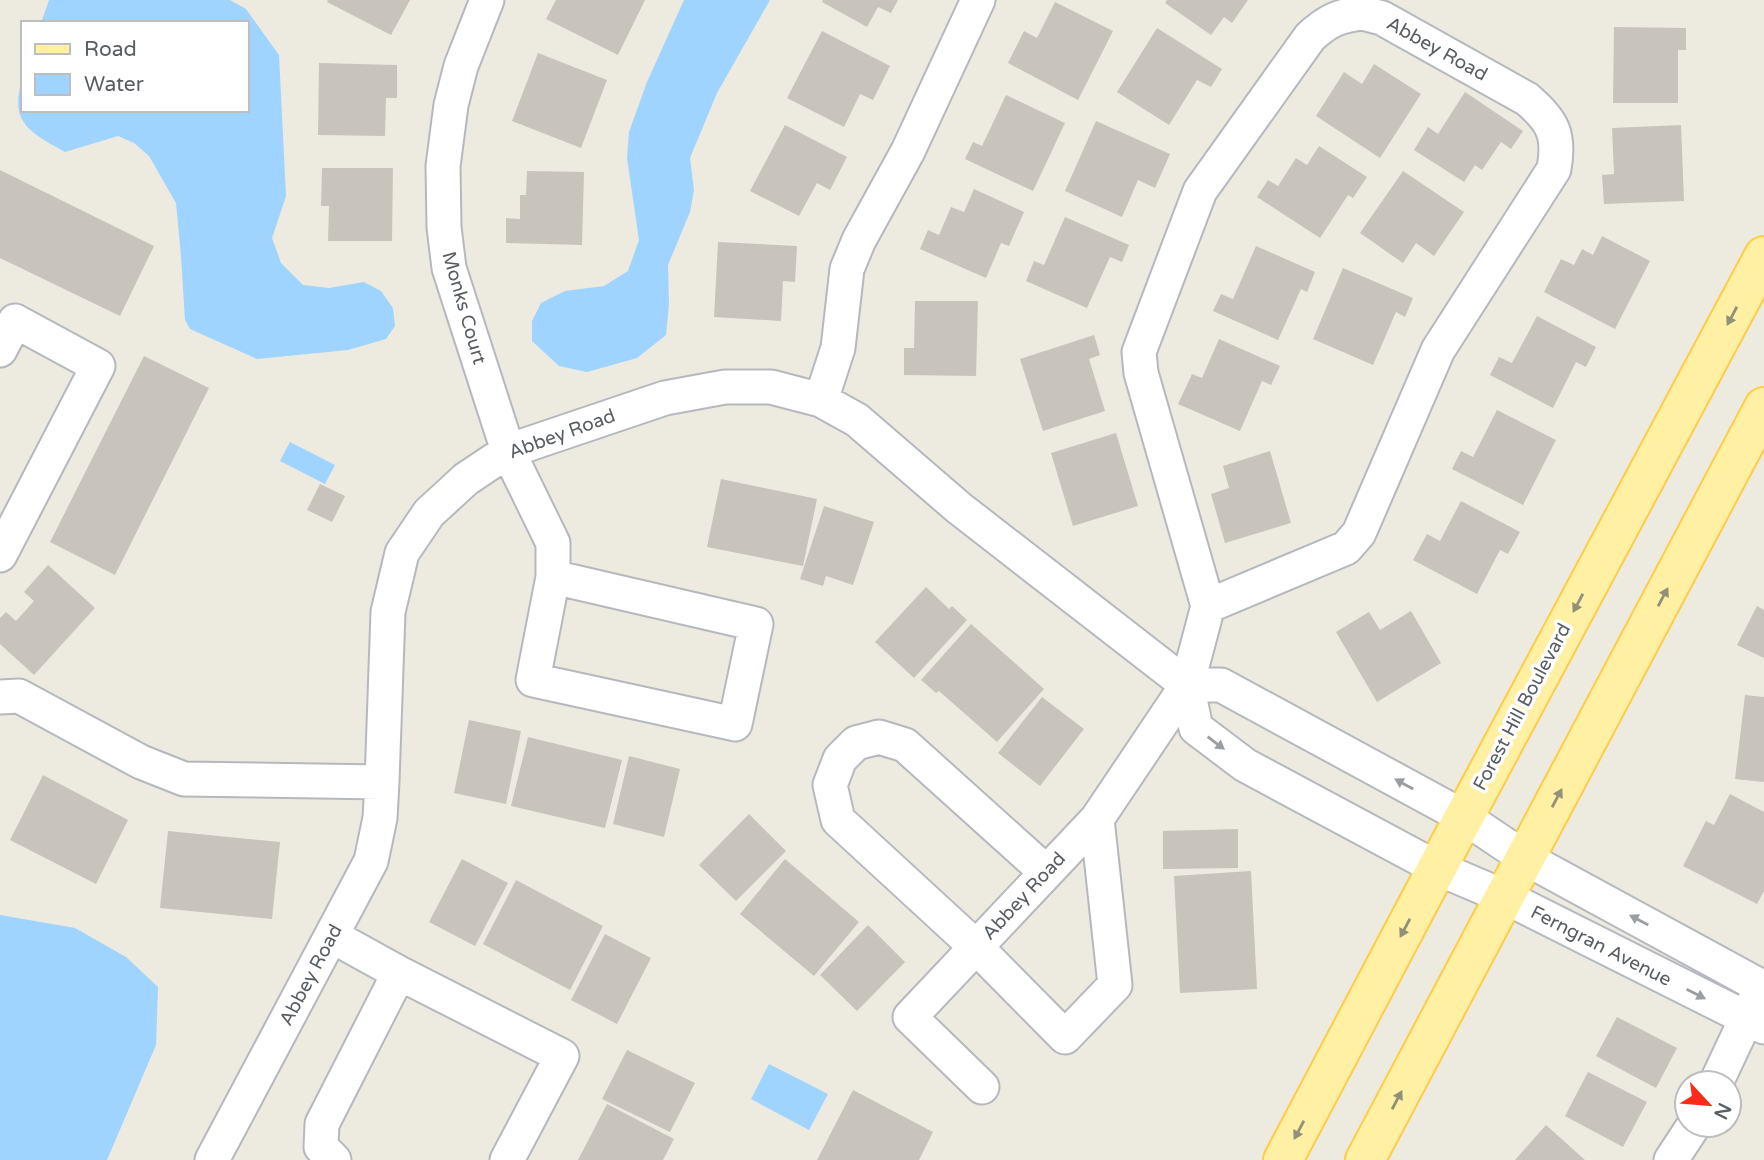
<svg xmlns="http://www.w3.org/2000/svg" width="1764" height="1160" viewBox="0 0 1764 1160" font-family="'Varela Round',sans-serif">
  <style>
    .water { fill: #9ed4ff }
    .building { fill: #c8c4bc }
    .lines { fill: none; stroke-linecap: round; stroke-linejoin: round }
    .minor-casing { stroke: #b5b8be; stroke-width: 37 }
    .major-casing { stroke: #ffcc47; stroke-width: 42 }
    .minor { stroke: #fff; stroke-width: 33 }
    .major { stroke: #fff0a3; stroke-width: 38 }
    .oneway { fill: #929079 }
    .oneway2 { fill: #9b9ea1 }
    .labels { text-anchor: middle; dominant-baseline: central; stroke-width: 7; stroke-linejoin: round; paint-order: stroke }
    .street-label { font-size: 19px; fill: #585d62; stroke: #fff }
  </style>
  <rect width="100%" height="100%" fill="#edeadf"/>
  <path class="water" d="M49 0H230L246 9 279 55 286 196 272 238 281 263 303 285 329 288 364 282 381 291 393 308 395 326 386 339 348 350 257 359 190 329 185 320 181 256 176 203 149 156 134 143 118 136 65 152C29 132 8 122 23 77V110H247V23H41Z
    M684 0H770L717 93 690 158 694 190 690 212 668 265 669 304 666 335 637 358 587 372 559 366 532 341V321L541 303 565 291 604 286 628 271 639 240 627 158 629 132 647 82Z
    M290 442 335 465 325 484 280 461Z
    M0 915 75 928 126 957 158 987 156 1045 107 1160H0Z
    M769 1064 828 1094 809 1130 751 1099Z"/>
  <path class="building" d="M328 0H410L391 35 327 2Z
    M556 0H645L618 55 546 19Z
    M823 0H898L891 13 878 7 867 27 822 2Z
    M1167 0H1248L1232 23 1224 17 1211 35 1165 3Z
    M1055 2 1113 31 1078 100 1008 63 1024 31 1037 38Z
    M1614 27 1686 28V50H1678V103H1613Z
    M1157 28 1222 69 1211 87 1197 80 1169 125 1117 92Z
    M822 31 890 66 873 100 860 94 844 127 787 98Z
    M538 53 607 80 581 148 512 121Z
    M319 63 397 65V98H386L385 136 318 135Z
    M1374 64 1421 94 1380 158 1316 116 1344 72 1362 84Z
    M1465 92 1523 131 1511 149 1501 142 1482 170 1475 165 1464 182 1414 150 1428 127 1438 134Z
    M1006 95 1065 123 1033 191 965 159 973 142 982 146Z
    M1096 121 1170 154 1155 188 1138 180 1122 217 1065 191Z
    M785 125 847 157 830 190 817 183 799 216 750 191Z
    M1681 125 1684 201 1604 204 1602 175 1614 174 1612 128Z
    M1319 146 1367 177 1353 198 1348 195 1320 238 1257 197 1268 180 1278 186 1296 158 1307 165Z
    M322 168H393L392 241H328L329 206H321Z
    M0 170 154 246 120 316 0 258Z
    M527 171 584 172 582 245 506 243V218L520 219V195H526Z
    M1403 171 1464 212 1434 256 1416 243 1403 263 1360 233Z
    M974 189 1024 212 1009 246 1001 243 986 278 920 249 928 230 939 235 951 207 964 212Z
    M1065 217 1129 245 1122 262 1110 257 1087 308 1026 281 1034 261 1044 265Z
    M1602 236 1650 261 1615 329 1544 292 1561 259 1574 265 1582 249 1593 255Z
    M718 242 797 246 795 282 783 281 781 321 714 317Z
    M1256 246 1315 272 1307 292 1301 289 1278 340 1213 311 1221 294 1233 299Z
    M1343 268 1413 298 1405 317 1396 312 1373 365 1313 339Z
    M915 301H978L976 376 904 375V348H914Z
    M1537 316 1596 347 1586 367 1576 362 1553 408 1490 375 1499 357 1512 363Z
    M1094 335 1100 355 1089 359 1105 411 1043 431 1020 359Z
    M1219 339 1280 366 1271 385 1262 381 1240 431 1178 404 1192 374 1202 378Z
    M144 356 209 388 115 575 50 542Z
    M1497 410 1556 440 1523 505 1452 469 1461 451 1473 457Z
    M1116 433 1138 506 1073 526 1051 453Z
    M1270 451 1291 523 1225 543 1211 494 1229 488 1223 466Z
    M721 479 817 499 803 566 707 547Z
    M320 484 345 496 332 522 307 510Z
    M1461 501 1520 532 1508 554 1500 550 1477 594 1413 560 1427 534 1440 541Z
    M824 506 874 522 853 585 826 576 823 586 800 579Z
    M48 565 95 608 34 675 0 644V618L6 612 16 621 34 601 24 592Z
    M926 587 949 609 952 606 967 620 914 678 875 642Z
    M1757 606 1764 610V658L1737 645Z
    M1411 611 1441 663 1377 702 1336 632 1369 612 1380 630Z
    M971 624 1044 689 997 742 939 691 936 693 921 680Z
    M1745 695 1764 697V782L1735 779Z
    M1042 697 1084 729 1040 786 998 753Z
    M469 720 521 731 506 804 454 793Z
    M528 737 622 760 605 828 511 806Z
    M629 756 680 769 664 837 613 824Z
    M43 775 128 820 96 884 10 840Z
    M1730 794 1764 812V891L1757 904 1683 866 1706 821 1714 825Z
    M749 814 786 851 736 901 699 865Z
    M1238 829V868L1163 869V831Z
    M168 831 280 842 272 919 160 908Z
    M462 859 508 883 475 946 429 922Z
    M785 859 859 922 814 976 740 914Z
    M1251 871 1257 989 1180 993 1174 876Z
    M516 880 603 926 570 990 483 944Z
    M868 925 905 962 857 1011 820 975Z
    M605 934 651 958 617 1024 571 1000Z
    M1617 1017 1677 1048 1656 1088 1596 1056Z
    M627 1050 695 1083 670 1132 602 1099Z
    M1588 1072 1647 1102 1623 1147 1565 1116Z
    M853 1090 933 1132 919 1160H817Z
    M607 1104 674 1139 663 1160H578Z
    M1546 1125 1585 1160H1515Z"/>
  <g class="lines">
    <defs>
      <path id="minor" d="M487 0 461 66 451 105 443 166 444 227 449 268 508 451 553 543V577
        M1363 13 1382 18 1527 99C1553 121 1560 135 1554 169L1438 350 1359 533 1346 548 1208 606 1141 373 1139 352 1200 191 1310 37C1327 21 1340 15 1363 13Z
        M0 350 15 321 98 366 0 555
        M821 400 838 348 847 269 859 240 908 151 978 0
        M553 577 756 624 735 724 533 680Z
        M1187 685 1196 728 1245 765 1437 868 1505 897 1764 1027
        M0 697 19 696 141 762 184 779 382 782
        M1046 872 905 745 879 737 856 743 840 759 830 785 838 820 976 947 1065 1037 1115 985 1097 819
        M332 936 399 973 562 1056 507 1160
        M1716 1083 1755 1000
        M982 1087 910 1017 1097 819 1187 685 1208 606
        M212 1160 371 861 380 818 382 782 388 612 402 553 429 513 466 479 508 451 665 398 725 387H771L821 400 857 420 959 508 1187 685H1221L1464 817 1525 858 1764 988
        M334 1160 321 1147 322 1124 399 973
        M1671 1160 1694 1125"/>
      <path id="major" d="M1283 1160 1464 817 1764 256
        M1365 1160 1764 407"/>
    </defs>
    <use href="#minor" class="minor-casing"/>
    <use href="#major" class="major-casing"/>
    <use href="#minor" class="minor"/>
    <use href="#major" class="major"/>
  </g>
  <defs><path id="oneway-solid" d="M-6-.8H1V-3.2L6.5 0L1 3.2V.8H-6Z" transform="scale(1.75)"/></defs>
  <g class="oneway">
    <use href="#oneway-solid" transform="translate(1732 316) rotate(118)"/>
    <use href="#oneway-solid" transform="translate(1663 597) rotate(-62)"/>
    <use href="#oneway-solid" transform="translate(1578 603) rotate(118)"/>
    <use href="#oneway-solid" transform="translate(1557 798) rotate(-62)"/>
    <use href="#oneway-solid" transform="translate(1405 928) rotate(118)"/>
    <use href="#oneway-solid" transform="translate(1397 1100) rotate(-62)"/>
    <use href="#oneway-solid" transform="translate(1299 1130) rotate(118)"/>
  </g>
  <g class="oneway2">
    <use href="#oneway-solid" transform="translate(1216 743) rotate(37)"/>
    <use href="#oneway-solid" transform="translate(1404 784) rotate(-151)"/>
    <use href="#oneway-solid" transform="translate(1639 920) rotate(-152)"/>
    <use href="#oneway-solid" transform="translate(1696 994) rotate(27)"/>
  </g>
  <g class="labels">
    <g class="street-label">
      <text transform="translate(1437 49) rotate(29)">Abbey Road</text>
      <text transform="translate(464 308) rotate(74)">Monks Court</text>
      <text transform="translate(562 434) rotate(-20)">Abbey Road</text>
      <text transform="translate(1522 707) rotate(-62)">Forest Hill Boulevard</text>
      <text transform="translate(1024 896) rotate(-47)">Abbey Road</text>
      <text transform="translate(1601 946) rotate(27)">Ferngran Avenue</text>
      <text transform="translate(311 975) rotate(-62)">Abbey Road</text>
    </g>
  </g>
  <rect x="21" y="21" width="228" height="91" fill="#ffffff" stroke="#bcbec0" stroke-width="2"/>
  <rect x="35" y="44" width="35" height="10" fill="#fff0a3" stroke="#bcbec0" stroke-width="2"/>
  <text x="84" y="56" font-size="21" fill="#585d62">Road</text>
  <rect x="35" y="74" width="35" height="21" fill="#9ed4ff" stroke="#bcbec0" stroke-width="2"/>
  <text x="84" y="91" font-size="21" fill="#585d62">Water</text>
  <g transform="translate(1708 1104) rotate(116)"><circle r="33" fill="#ffffff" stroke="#bcbec0" stroke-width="2"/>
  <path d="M0-5L12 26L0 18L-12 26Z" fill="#fb2b18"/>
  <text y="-10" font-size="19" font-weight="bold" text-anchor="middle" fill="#585d62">N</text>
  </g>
</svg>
